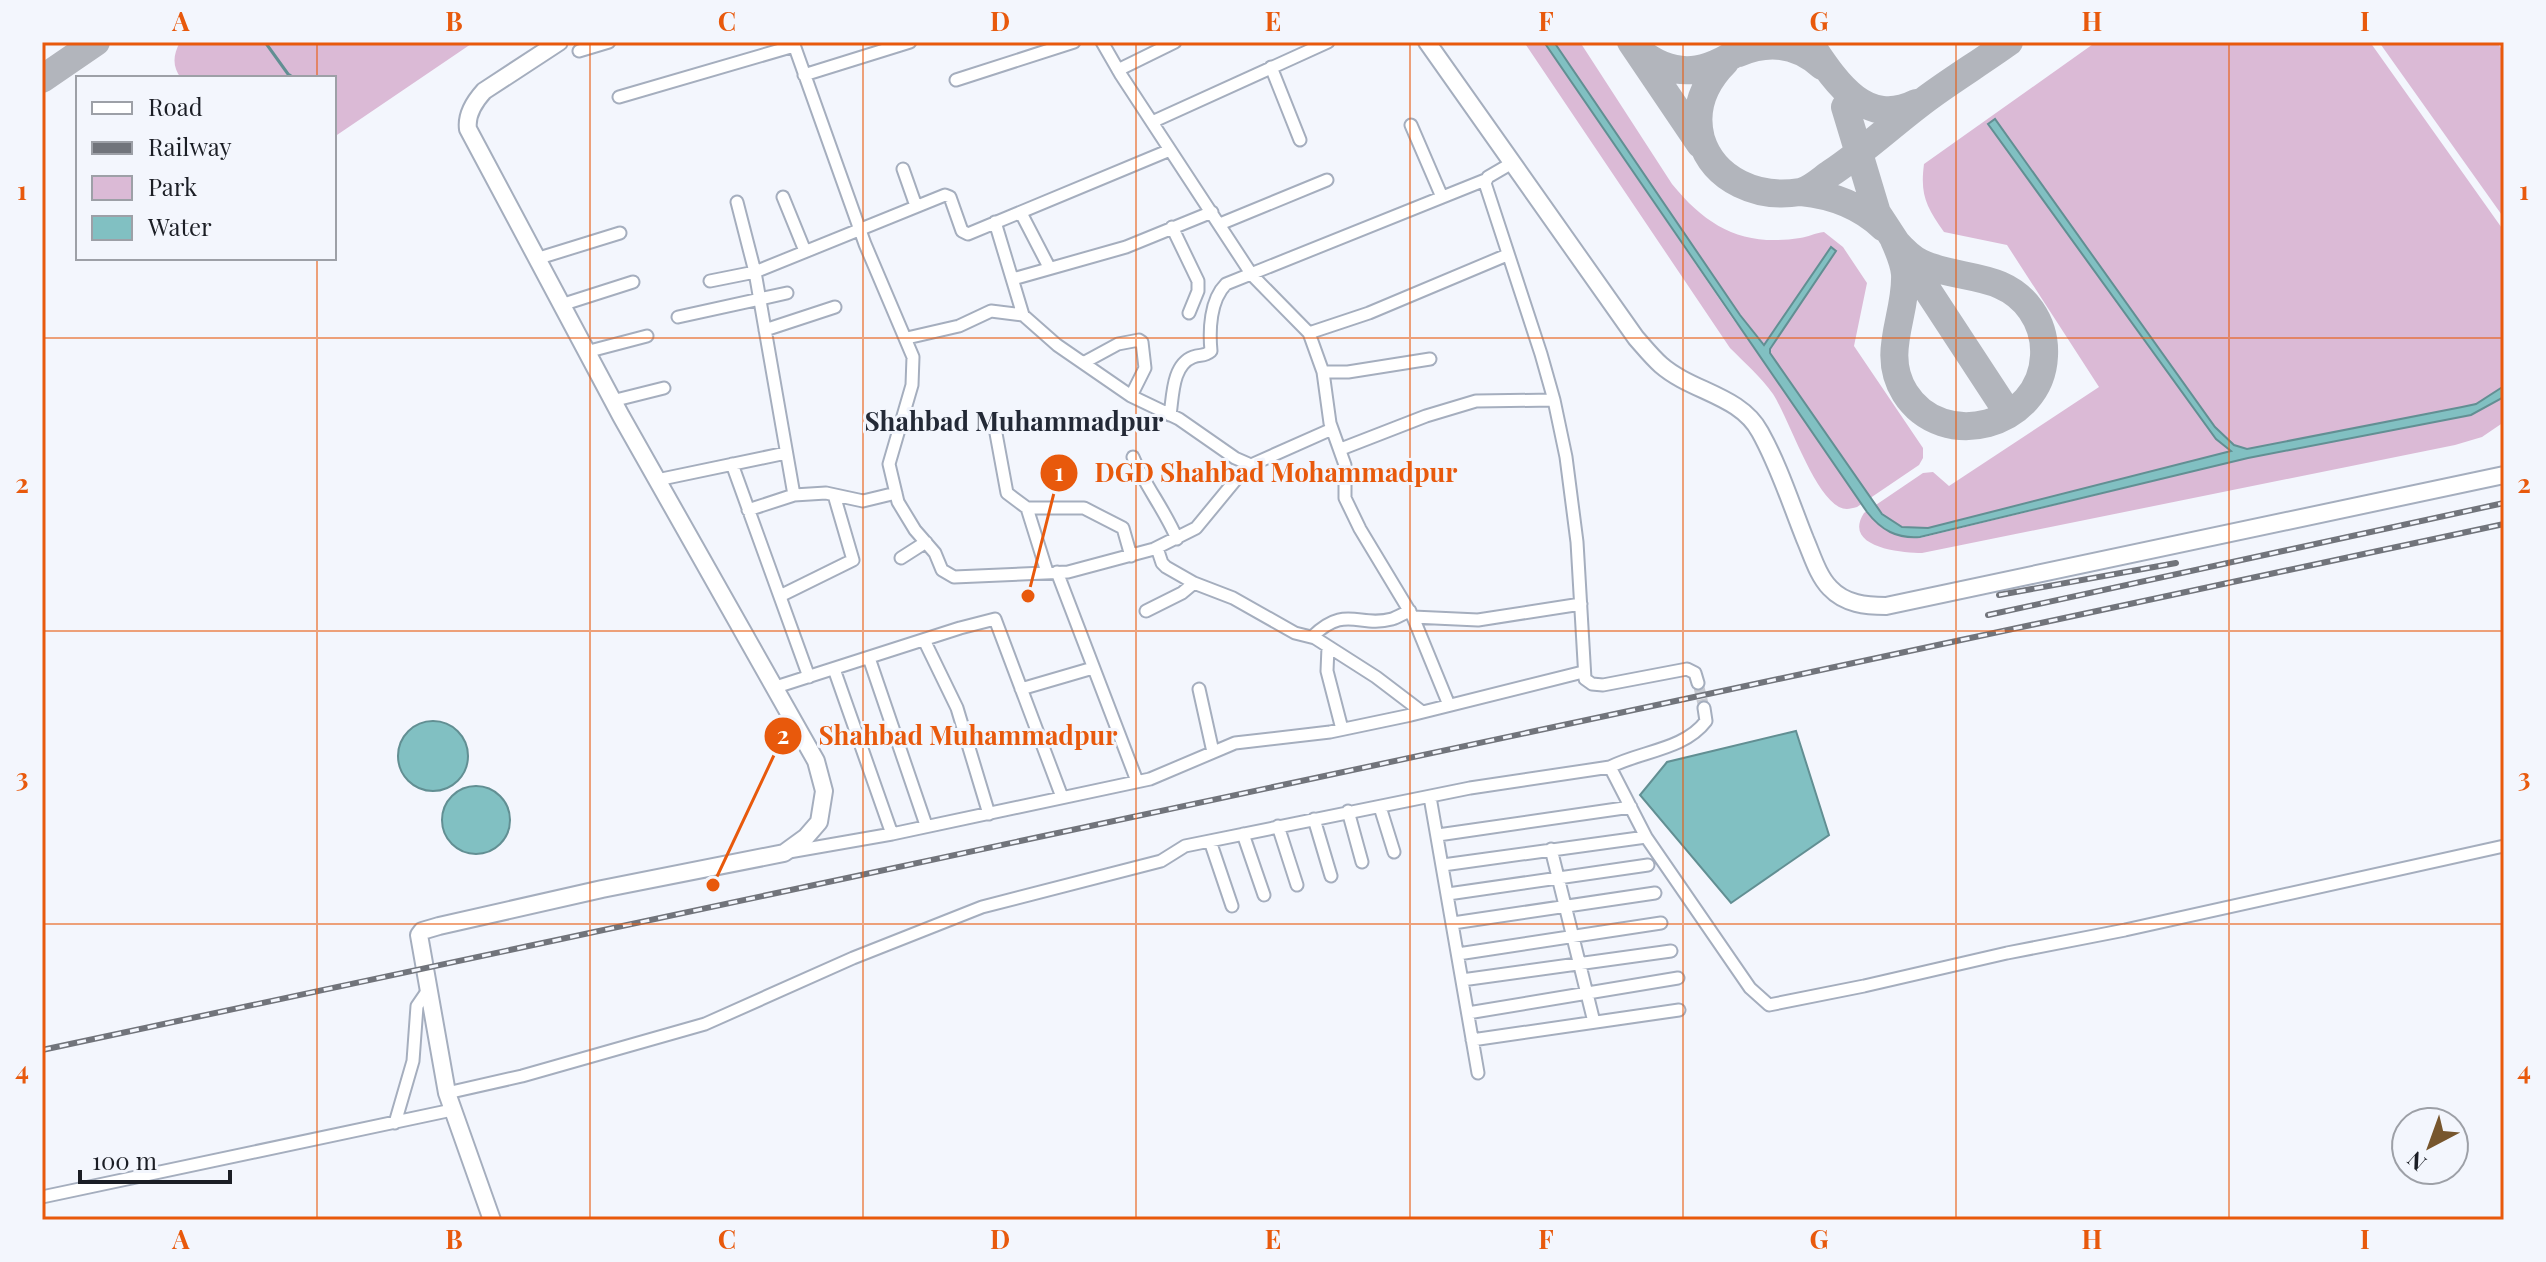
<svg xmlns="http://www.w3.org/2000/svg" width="2546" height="1262" viewBox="0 0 2546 1262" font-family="'Playfair Display',serif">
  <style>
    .green { fill: #dbbad6 }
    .water { fill: #81c0c2; stroke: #628f93; stroke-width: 2 }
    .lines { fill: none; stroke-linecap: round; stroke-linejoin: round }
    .stream { stroke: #628f93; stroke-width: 3 }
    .taxiway { stroke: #b2b5bc; stroke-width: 28 }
    .street-tunnel { stroke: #c8cbd2; stroke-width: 11; stroke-dasharray: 11 5.5; stroke-linecap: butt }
    .street-casing { stroke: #a5aebe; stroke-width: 15 }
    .secondary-casing { stroke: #a5aebe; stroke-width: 20 }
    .street { stroke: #fff; stroke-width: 11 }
    .secondary { stroke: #fff; stroke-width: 16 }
    .rail-casing { stroke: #71747b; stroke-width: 6 }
    .rail { stroke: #f3f6fd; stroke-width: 3; stroke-dasharray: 9; stroke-linecap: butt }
    .grid { fill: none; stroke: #e8590c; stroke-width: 2; stroke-opacity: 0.55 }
    .labels { text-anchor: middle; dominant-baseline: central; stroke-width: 6; stroke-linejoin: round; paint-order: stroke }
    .neighbourhood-label { font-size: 26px; font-weight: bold; fill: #232936; stroke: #f3f6fd }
    .leader { fill: none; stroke: #e8590c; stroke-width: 3 }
    .callout-dot { fill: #e8590c; stroke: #f3f6fd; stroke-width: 3 }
    .mark-label { font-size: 24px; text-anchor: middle; font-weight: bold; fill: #fff }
    .callout-label { font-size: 26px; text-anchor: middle; font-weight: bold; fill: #e8590c; stroke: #f3f6fd; stroke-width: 6; stroke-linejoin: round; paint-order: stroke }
    .neatline { fill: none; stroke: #e8590c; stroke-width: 3 }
    .grid-label { font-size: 26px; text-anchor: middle; font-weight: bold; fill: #e8590c }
  </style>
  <rect width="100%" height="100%" fill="#f3f6fd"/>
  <path class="green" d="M180 42H474L334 137V78H181C172 66 173 55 180 42Z
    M1524 42H1544L1733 319 1869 496 1770 353V349L1831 248 1765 345 1740 315 1554 42H1580L1672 184C1707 227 1743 247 1800 238 1808 237 1815 233 1824 232L1843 247 1867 283 1854 346 1923 448V458L1919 465 1857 507C1850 509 1845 510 1839 507 1813 493 1790 421 1773 394 1761 377 1745 363 1730 348Z
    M2096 42H2370L2504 231V386L2476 404 2462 407 2247 449 2234 445 2215 427 1995 119 1989 125 2216 439 2232 451 1927 528C1905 531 1890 525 1876 506L1868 512C1881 530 1898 539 1920 538L2248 458 2471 415 2504 397V422L2482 437 2455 445 1922 553C1901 553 1842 547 1864 513L1923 473 1933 472 1949 486 2099 387 2007 245 1944 232C1926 206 1920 195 1924 164Z
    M2379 42H2497L2504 53V218Z"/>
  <path class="water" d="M1544 42H1554L1740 315 1764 345 1831 247 1836 251 1770 349V353L1882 514 1902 527 1928 528 2231 451 2216 439 1988 124 1995 119 2215 427 2234 445 2247 449 2462 407 2476 404 2504 386V397L2471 415 2248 458 1920 537C1897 539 1881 530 1867 512Z
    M398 756a35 35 0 1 1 70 0a35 35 0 1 1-70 0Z
    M1796 731 1829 835 1731 903 1640 795 1667 762Z
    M442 820a34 34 0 1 1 68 0a34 34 0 1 1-68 0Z"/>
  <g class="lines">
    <path class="stream" d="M265 42 288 74 294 78"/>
    <path class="taxiway" d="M1631 42 1700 144
      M1809 42C1834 79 1864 129 1916 103
      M1639 51C1681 85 1714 69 1753 42
      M1739 53C1769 40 1798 44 1822 66
      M1725 62C1704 83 1693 109 1701 139 1714 181 1759 199 1800 192 1811 190 1822 179 1831 173 1867 149 1898 119 1933 94 1958 76 1984 60 2009 42
      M42 79 96 42
      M1845 107 1877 213 2006 410
      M1801 192C1831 195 1861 206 1883 227
      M1894 240C1902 249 1910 258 1921 263 1959 281 2004 271 2031 310 2040 323 2045 339 2044 356 2041 426 1943 453 1905 393 1880 353 1907 316 1905 274 1904 262 1899 251 1894 240Z"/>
    <path class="street-tunnel" d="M1698 683 1704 708"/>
    <defs>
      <path id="street" d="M793 42 865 244 913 357 912 385 889 464 898 502 915 530 935 553 942 570 954 577 1068 572 1154 549 1196 528 1238 477 1251 465 1332 429
        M1102 42 1121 75 1252 275 1309 333 1323 372 1330 423 1345 465V498L1360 529 1413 617 1449 705
        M579 51 609 42
        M1271 67 1300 140
        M1118 70 1175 42
        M804 75 910 42
        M956 80 1074 42
        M619 97 794 46
        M1152 122 1328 42
        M1411 125 1442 197
        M1512 163 1488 177 1485 183 1541 354 1554 400 1566 457 1577 542 1585 679 1592 684 1603 685 1687 669 1695 673 1698 683
        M903 169 916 206
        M783 197 805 251
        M737 202 755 272 794 495
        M1021 213 1049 267
        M995 222 1023 315
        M1220 224 1327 180
        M1172 227 1198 281V291L1189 313
        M536 259 620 233
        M1013 279 1126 247 1212 212
        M710 281 755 272 945 195 950 197 962 231 968 234 1170 150
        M561 305 633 282
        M678 317 787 293
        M765 330 835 307
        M1309 333 1369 313 1507 255
        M907 338 959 326 991 311 1023 315 1057 345 1131 396 1179 419 1235 458 1251 465
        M586 352 647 336
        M1083 363 1118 344 1139 340 1142 342 1145 368 1131 396
        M1323 372H1348L1430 359
        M612 401 664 388
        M1170 415C1173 396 1172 365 1193 357 1201 354 1204 357 1211 351 1209 330 1210 300 1226 284L1485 180
        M995 428 1007 493 1027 508 1047 572
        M1341 449 1426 416 1476 401 1554 400
        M1133 457C1145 486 1165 510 1177 539
        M732 464 809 677
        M657 480 786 453
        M1027 508H1084L1123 528 1131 556
        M748 510 794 495 826 493 863 501 896 493
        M1157 548 1162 563 1166 567 1194 583 1233 598 1295 633 1315 638 1376 677 1422 712
        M901 558 926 542
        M1057 572 1137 781
        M780 596 853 560 834 495
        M1146 611 1182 593 1194 583
        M1413 617 1478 620 1581 604
        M1312 637C1345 604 1359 628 1392 619 1398 617 1404 613 1410 611
        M924 640 957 708 989 814
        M1328 647 1327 671 1342 729
        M869 658 926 825
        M834 669 892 834
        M776 687 960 628 995 619 1062 797
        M1021 689 1093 668
        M1199 689 1213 752
        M1704 708 1706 721C1684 750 1641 751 1610 767L1646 837 1750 988 1769 1005 1864 986 2007 953 2125 930 2504 846
        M1430 797 1478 1073
        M1380 807 1394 852
        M1348 811 1362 862
        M1314 819 1331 876
        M1278 826 1297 885
        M1243 834 1264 895
        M1438 835 1631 807
        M1210 841 1232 906
        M1551 849 1594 1022
        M789 852 892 834 1150 779 1235 743 1330 732 1411 715 1583 672
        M1443 865 1646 837
        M1448 894 1648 865
        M1453 923 1655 893
        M1458 954 1661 923
        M1462 980 1671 951
        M1468 1013 1678 978
        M1472 1040 1679 1010
        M447 1093 522 1076 705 1024 853 958 982 907 1161 861 1185 846 1470 788 1610 767
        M395 1123 413 1061 417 1006 428 990
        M42 1197 452 1110"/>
      <path id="secondary" d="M1427 42 1636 338C1644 347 1652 357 1661 365 1692 392 1740 395 1760 432 1779 466 1791 504 1805 539 1812 555 1818 576 1830 588 1845 604 1866 606 1886 606L2504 475
        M492 1220 447 1093 419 935 422 931 439 926 602 889 784 853 806 837 819 822 824 791 816 761 621 416 468 129C466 115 475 101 484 91L559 42"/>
    </defs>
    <use href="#street" class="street-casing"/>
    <use href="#secondary" class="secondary-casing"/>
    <use href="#street" class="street"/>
    <use href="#secondary" class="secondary"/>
    <defs>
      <path id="rail" d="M1999 595 2176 563
        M1988 615 2504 503
        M42 1050 2504 524"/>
    </defs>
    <use href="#rail" class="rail-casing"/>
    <use href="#rail" class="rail"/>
  </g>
  <path class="grid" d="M317 42V78M590 42V1220M863 42V1220M1136 42V1220M1410 42V1220M1683 42V1220M1956 42V1220M2229 42V1220M317 258V1220M42 338H2504M42 631H2504M42 924H2504"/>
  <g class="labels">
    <g class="neighbourhood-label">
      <text x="1014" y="420">Shahbad Muhammadpur</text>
    </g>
  </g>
  <path class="leader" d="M1028 596L1059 473M713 885L783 736"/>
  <g class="callout-dot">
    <circle cx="1028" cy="596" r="8"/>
    <circle cx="713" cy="885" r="8"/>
    <circle cx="1059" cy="473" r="20"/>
    <circle cx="783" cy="736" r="20"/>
  </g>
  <g class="mark-label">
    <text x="1059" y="481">1</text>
    <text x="783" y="744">2</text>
  </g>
  <g class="callout-label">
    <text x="1276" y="482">DGD Shahbad Mohammadpur</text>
    <text x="968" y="745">Shahbad Muhammadpur</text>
  </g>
  <rect width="2546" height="1262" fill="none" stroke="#f3f6fd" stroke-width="88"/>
  <rect x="76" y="76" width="260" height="184" fill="#f3f6fd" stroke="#9da0a7" stroke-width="2"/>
  <rect x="92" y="102" width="40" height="12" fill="#ffffff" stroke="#9da0a7" stroke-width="2"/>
  <text x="148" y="116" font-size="24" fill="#1b1e25">Road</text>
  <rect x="92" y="142" width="40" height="12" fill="#71747b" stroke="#9da0a7" stroke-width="2"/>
  <text x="148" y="156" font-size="24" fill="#1b1e25">Railway</text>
  <rect x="92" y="176" width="40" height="24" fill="#dbbad6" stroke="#9da0a7" stroke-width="2"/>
  <text x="148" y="196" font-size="24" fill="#1b1e25">Park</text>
  <rect x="92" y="216" width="40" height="24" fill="#81c0c2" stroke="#9da0a7" stroke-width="2"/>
  <text x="148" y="236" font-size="24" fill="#1b1e25">Water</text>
  <g transform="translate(2430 1146) rotate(221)"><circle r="38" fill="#f3f6fd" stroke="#9da0a7" stroke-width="2"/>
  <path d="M0-6L14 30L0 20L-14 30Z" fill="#77562d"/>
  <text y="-12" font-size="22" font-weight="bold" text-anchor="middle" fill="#1b1e25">N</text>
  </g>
  <path d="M80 1170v12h150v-12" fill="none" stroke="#1b1e25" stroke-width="4"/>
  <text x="92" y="1170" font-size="24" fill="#1b1e25" stroke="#f3f6fd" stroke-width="6" paint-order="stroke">100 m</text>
  <rect x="44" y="44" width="2458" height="1174" class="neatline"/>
  <g class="grid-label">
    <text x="181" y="31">A</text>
    <text x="454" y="31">B</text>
    <text x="727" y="31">C</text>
    <text x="1000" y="31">D</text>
    <text x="1273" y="31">E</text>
    <text x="1546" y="31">F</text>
    <text x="1819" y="31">G</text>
    <text x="2092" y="31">H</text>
    <text x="2365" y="31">I</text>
    <text x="22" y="200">1</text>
    <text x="2524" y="200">1</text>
    <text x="22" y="493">2</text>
    <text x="2524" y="493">2</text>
    <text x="22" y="787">3</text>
    <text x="2524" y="787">3</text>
    <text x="22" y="1080">4</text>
    <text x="2524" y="1080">4</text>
    <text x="181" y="1249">A</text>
    <text x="454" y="1249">B</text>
    <text x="727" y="1249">C</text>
    <text x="1000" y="1249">D</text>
    <text x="1273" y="1249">E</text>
    <text x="1546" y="1249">F</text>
    <text x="1819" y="1249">G</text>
    <text x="2092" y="1249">H</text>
    <text x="2365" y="1249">I</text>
  </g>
</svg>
